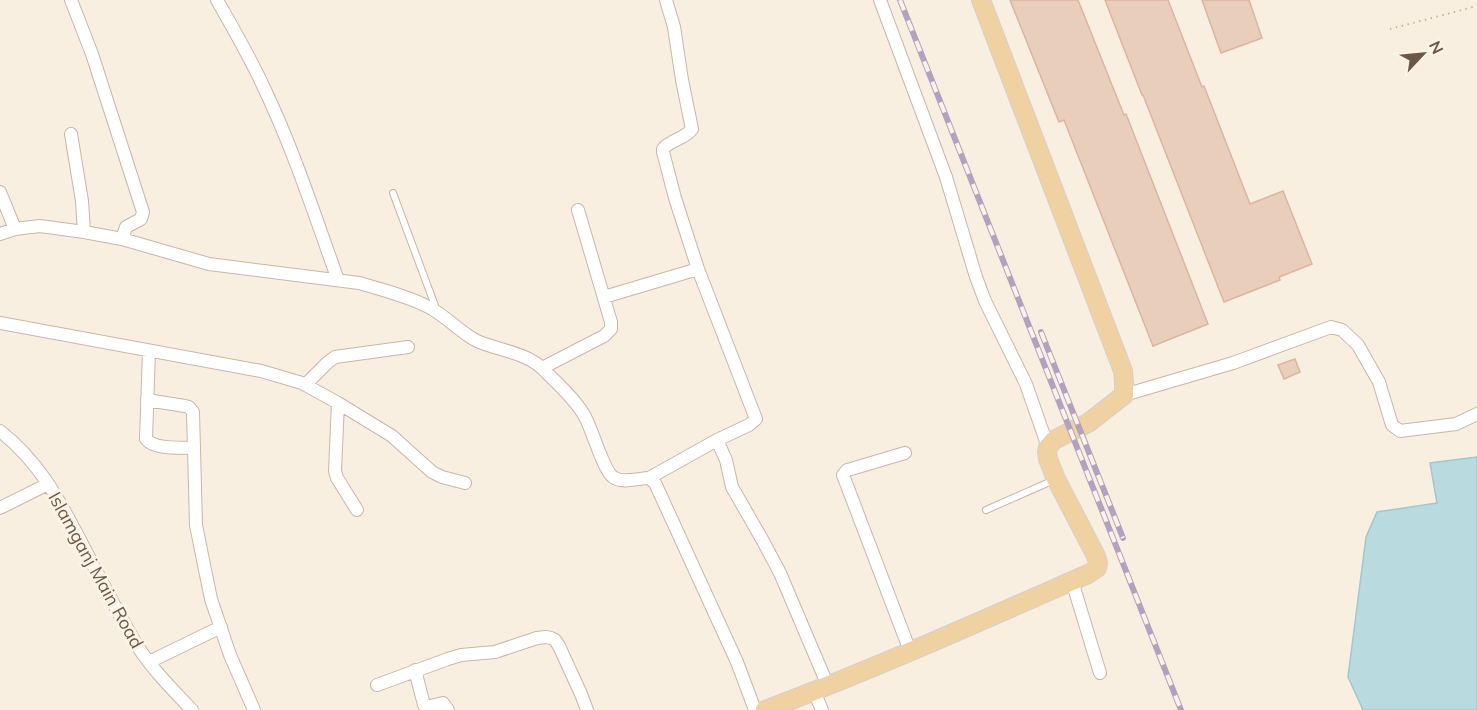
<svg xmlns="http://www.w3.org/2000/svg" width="1477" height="710" viewBox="0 0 1477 710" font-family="Mulish,sans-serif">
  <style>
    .water { fill: #b9dadf; stroke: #a0c9cf; stroke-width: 1.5 }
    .building { fill: #eacebc; stroke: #dbb59f; stroke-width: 1.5 }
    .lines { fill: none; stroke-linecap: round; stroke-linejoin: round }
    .lane-casing { stroke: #c7b7aa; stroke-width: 8 }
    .street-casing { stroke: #c7b7aa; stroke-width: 14 }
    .primary-casing { stroke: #d6d0cd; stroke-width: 20 }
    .path { stroke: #ceb2a0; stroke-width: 2; stroke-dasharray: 1.5 4.5; stroke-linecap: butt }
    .lane { stroke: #fff; stroke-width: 6 }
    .street { stroke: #fff; stroke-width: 12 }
    .primary { stroke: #f0d1a1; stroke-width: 18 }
    .rail-casing { stroke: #b2a2bf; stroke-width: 6 }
    .rail { stroke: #fcf3e7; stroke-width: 4; stroke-dasharray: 11; stroke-linecap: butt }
    .labels { text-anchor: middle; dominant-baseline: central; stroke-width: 6; stroke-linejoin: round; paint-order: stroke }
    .street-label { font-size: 18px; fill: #6c574b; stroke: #fcf3e7 }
  </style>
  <rect width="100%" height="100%" fill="#f9efe1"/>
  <path class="water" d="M1477 457V710H1363L1348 677 1366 537 1377 512 1437 503 1430 463Z"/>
  <path class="building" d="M1010 0H1078L1124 115 1126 114 1208 324 1153 346 1064 120 1059 122Z
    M1105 0H1168L1202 87 1204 86 1250 204 1283 191 1312 264 1279 277 1280 280 1224 302 1143 95H1142Z
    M1202 0H1249L1262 38 1221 53Z
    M1295 359 1300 372 1284 379 1278 365Z"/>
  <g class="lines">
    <defs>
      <path id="lane" d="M393 193 437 311
        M986 510 1054 480"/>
      <path id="street" d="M71 0 92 54 143 212 141 219 126 227 122 239
        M217 0C234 30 251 59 265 90 294 151 315 216 338 280
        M880 0 946 177 976 277 985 301 1026 384 1048 447
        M71 134 82 201 84 232
        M0 192 15 229
        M0 234 15 229 40 226 84 232 122 239 209 264 359 283C380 289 414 298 432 309 448 318 461 333 477 341 500 351 526 352 544 370 557 383 575 399 584 415 592 428 603 470 613 477 622 484 639 478 649 478L655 483 737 662 755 710
        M604 297 698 269
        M0 323 261 371 302 383 338 403 392 436 432 472 442 477 465 483
        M149 351 146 439C154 450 181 447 194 448
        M542 368 604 336 611 329V322L578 210
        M305 385 327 363 335 357 408 347
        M1124 395 1233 363 1331 327 1342 330 1358 345 1379 382 1392 425 1400 431 1456 424 1477 414
        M147 400 185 406 189 407 193 412 196 525 202 555 211 599 230 655 254 710
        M338 403 335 471 337 478 357 510
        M0 431C38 461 57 496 79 538 98 574 117 612 138 647 153 670 173 690 192 710
        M717 440 726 460 732 487 763 541 780 573 828 686
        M905 453 851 469 847 470 843 475 910 651
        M649 478 717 440 749 425 756 419 698 269 675 198 663 152V149C670 140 685 139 692 129L682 80 674 27 666 0
        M0 508 48 484
        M1072 581 1100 673
        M149 662 221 627
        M415 670 424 705 430 706 443 703 448 710
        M377 685 448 659 461 655 495 652 537 638 546 637 551 638 555 640 559 646 581 694 587 710
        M814 691 822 710"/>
      <path id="primary" d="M765 710C874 669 981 621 1088 574L1097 568 1098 563 1096 556 1056 479 1048 459 1047 452 1048 447 1054 440 1088 423 1124 395V382L1123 371 981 0"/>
    </defs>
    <use href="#lane" class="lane-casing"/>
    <use href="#street" class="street-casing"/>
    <use href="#primary" class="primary-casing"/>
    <path class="path" d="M1390 29 1477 6"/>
    <use href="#lane" class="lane"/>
    <use href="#street" class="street"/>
    <use href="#primary" class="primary"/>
    <defs>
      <path id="rail" d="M900 0 1181 710
        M1041 332 1123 538"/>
    </defs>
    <use href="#rail" class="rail-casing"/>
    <use href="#rail" class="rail"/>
  </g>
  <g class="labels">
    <g class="street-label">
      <text transform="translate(96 570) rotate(61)">Islamganj Main Road</text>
    </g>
  </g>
  <g transform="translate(1423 54) rotate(64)" stroke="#fcf3e7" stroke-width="4.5" paint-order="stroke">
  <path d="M0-4.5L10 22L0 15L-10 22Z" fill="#6c574b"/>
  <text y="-9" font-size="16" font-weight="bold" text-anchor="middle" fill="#6c574b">N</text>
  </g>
</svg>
